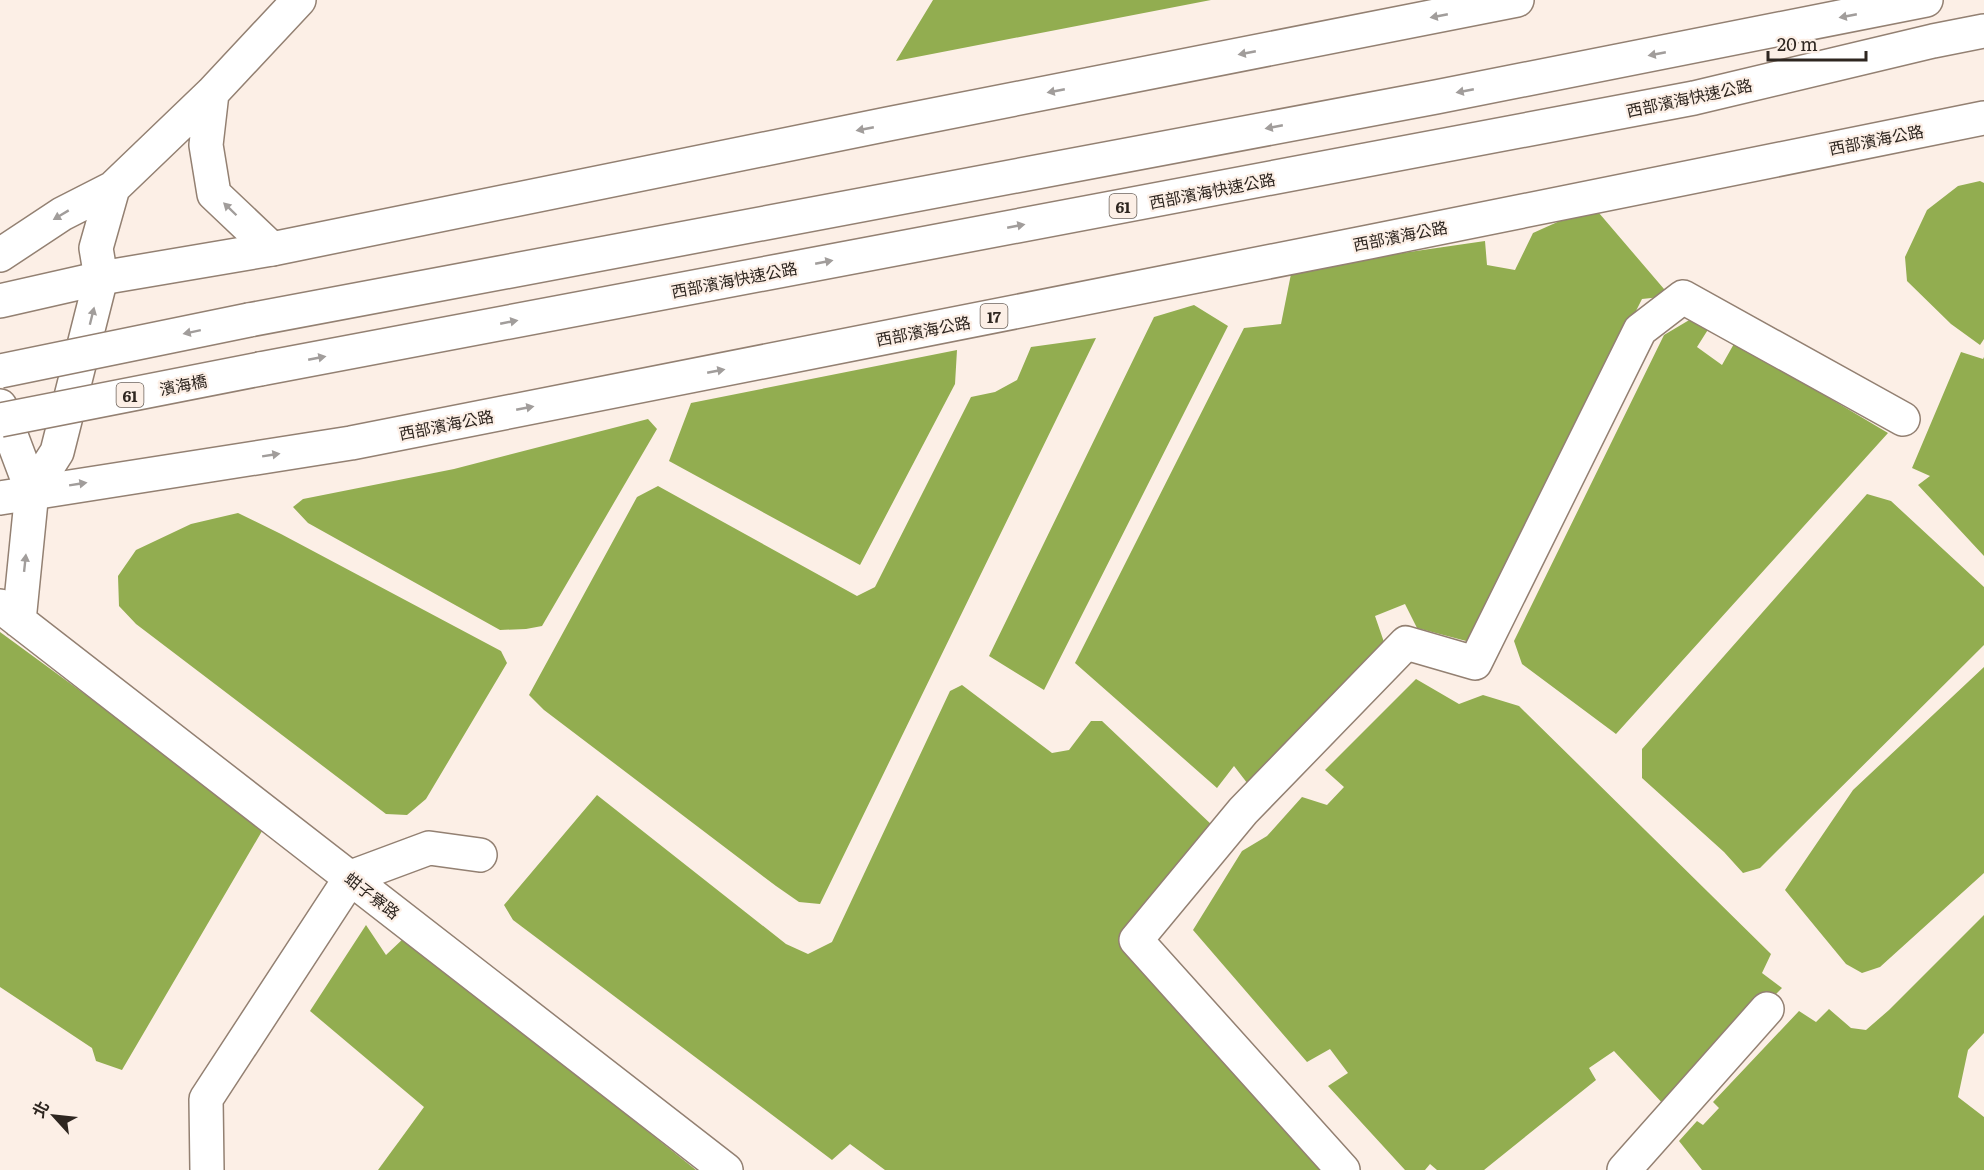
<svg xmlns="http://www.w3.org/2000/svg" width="1984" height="1170" viewBox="0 0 1984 1170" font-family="Literata,'Noto Sans TC',serif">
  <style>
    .water { fill: #92ad50 }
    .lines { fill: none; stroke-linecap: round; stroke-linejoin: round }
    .minor-casing { stroke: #938072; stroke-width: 36 }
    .major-casing { stroke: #938072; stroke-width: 36 }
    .highway-casing { stroke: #938072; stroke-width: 36 }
    .minor { stroke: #fff; stroke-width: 33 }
    .major { stroke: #fff; stroke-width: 33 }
    .highway { stroke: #fff; stroke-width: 33 }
    .highway-bridge-casing { stroke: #938072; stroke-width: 36; stroke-linecap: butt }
    .highway-bridge { stroke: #fff; stroke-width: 33 }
    .oneway { fill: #a19d9b }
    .labels { text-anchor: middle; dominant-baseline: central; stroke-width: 4.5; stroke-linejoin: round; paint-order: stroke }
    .shield { fill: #fcefe6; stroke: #6c625b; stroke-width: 1.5 }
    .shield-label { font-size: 15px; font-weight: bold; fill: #2e2620 }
    .street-label { font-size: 16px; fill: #2e2620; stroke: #fcefe6 }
  </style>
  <rect width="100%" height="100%" fill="#fcefe6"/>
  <path class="water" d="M933 0H1211L896 61Z
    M1980 181 1984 183V339L1980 345 1951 324 1907 281 1905 257 1927 210 1958 186Z
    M1593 206 1670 296 1642 299 1470 642 1417 628 1405 604 1375 616 1385 645 1251 788 1234 766 1217 788 1075 663 1244 328 1281 324 1292 269 1485 241 1487 265 1515 270 1533 233Z
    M1194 305 1228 326 1044 690 989 656 1154 317Z
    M1696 316 1709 328 1697 347 1722 365 1735 342 1888 433 1616 734 1522 664 1514 641 1664 335Z
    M1096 338 820 904 799 902 776 886 544 710 529 695 637 497 658 486 857 596 875 587 971 397 995 392 1017 380 1031 347Z
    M957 350 955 384 860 565 669 461 691 403Z
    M1961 352 1983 359 1984 357V556L1918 485 1930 476 1912 468Z
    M648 419 657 429 542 626 526 629 500 630 308 523 293 507 303 499 454 469Z
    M1867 494 1891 501 1984 587V645L1760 868 1743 873 1724 852 1642 778V749Z
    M238 513 281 534 501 651 507 663 426 799 407 815 386 814 136 624 119 606 118 576 136 550 191 524Z
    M0 632 265 826 122 1070 96 1061 92 1048 0 987Z
    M1984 667V873L1880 967 1862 973 1846 964 1785 890 1853 790Z
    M1416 679 1459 704 1483 695 1519 706 1771 954 1762 973 1782 988 1665 1106 1614 1051 1589 1068 1596 1080 1484 1170H1437L1430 1164 1425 1170H1405L1328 1086 1348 1073 1330 1049 1307 1062 1193 930 1242 851 1267 836 1302 797 1327 805 1344 787 1325 770Z
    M962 685 1052 753 1069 750 1091 721H1102L1213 826 1144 925 1339 1170H885L850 1144 832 1160 513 920 504 905 597 795 786 944 808 954 832 942 950 691Z
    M1984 915V1033L1968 1050 1958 1097 1984 1117V1170H1702L1679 1141 1697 1121 1703 1125 1719 1108 1713 1102 1799 1011 1816 1022 1829 1009 1851 1028 1866 1030 1889 1010Z
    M366 925 386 955 405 937 696 1170H378L424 1107 310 1011Z"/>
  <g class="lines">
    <defs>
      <path id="minor" d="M212 93 206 145 214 194 272 249
        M0 255 62 214 113 188
        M0 406 32 491
        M0 606 726 1170
        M19 621 32 491 57 452 101 278 96 248 113 188 212 93 299 0
        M207 1170 206 1099 351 877 429 848 480 855
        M1343 1170 1136 940 1243 811 1406 643 1475 663 1640 330 1683 297 1903 419
        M1624 1170 1767 1009"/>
      <path id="major" d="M0 301 101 278 272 249 888 124 1517 0
        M0 498 351 443 1369 242 1984 118"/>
      <path id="highway" d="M249 320 1436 97 1926 0
        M260 369 1694 98 1933 41 1984 31"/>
    </defs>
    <use href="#minor" class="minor-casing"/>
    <use href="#major" class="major-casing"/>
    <use href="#highway" class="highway-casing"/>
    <use href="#minor" class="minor"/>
    <use href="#major" class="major"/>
    <use href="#highway" class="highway"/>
    <defs>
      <path id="highway-bridge" d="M0 371 249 320
        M0 420 260 369"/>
    </defs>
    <use href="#highway-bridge" class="highway-bridge-casing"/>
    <use href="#highway-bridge" class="highway-bridge"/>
  </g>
  <defs><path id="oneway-solid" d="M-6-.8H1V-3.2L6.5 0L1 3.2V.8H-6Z" transform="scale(1.5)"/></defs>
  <g class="oneway">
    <use href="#oneway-solid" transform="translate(1439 16) rotate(169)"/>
    <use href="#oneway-solid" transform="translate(1848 16) rotate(169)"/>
    <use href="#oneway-solid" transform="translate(1247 53) rotate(169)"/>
    <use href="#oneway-solid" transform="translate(1657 54) rotate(169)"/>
    <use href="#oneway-solid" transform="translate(1056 91) rotate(169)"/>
    <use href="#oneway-solid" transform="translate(1465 91) rotate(169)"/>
    <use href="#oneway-solid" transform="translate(1274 127) rotate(169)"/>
    <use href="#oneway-solid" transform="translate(865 129) rotate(169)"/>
    <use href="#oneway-solid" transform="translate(230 209) rotate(-136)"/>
    <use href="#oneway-solid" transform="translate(61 215) rotate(149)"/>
    <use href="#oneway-solid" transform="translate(1016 226) rotate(-11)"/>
    <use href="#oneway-solid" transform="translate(824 262) rotate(-11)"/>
    <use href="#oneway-solid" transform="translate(92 316) rotate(-76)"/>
    <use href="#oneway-solid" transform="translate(509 322) rotate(-11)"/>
    <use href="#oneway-solid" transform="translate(192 332) rotate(168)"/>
    <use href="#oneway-solid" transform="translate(317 358) rotate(-11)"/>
    <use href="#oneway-solid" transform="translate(716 371) rotate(-11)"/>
    <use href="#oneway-solid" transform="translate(525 408) rotate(-11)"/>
    <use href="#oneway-solid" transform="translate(271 455) rotate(-9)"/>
    <use href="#oneway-solid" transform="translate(78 484) rotate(-9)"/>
    <use href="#oneway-solid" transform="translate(25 563) rotate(-84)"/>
  </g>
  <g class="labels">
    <g class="shield">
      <rect x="1109.5" y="194" width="27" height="24" rx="4.5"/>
      <rect x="980.5" y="304" width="27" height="24" rx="4.5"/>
      <rect x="116.5" y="383" width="27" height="24" rx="4.5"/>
    </g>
    <g class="shield-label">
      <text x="1123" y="206">61</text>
      <text x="994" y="316">17</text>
      <text x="130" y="395">61</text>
    </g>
    <g class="street-label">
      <text transform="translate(1689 97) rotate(-12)">西部濱海快速公路</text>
      <text transform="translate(1876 139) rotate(-11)">西部濱海公路</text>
      <text transform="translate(1212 190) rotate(-11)">西部濱海快速公路</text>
      <text transform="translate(1400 235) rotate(-11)">西部濱海公路</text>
      <text transform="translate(734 279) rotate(-11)">西部濱海快速公路</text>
      <text transform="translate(923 330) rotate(-11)">西部濱海公路</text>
      <text transform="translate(183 384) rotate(-11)">濱海橋</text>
      <text transform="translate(446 424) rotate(-11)">西部濱海公路</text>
      <text transform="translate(373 895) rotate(38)">蚶子寮路</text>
    </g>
  </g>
  <g transform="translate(54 1116) rotate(297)" stroke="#fcefe6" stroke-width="4.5" paint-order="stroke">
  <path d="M0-4.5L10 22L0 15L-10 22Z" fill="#2e2620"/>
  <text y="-9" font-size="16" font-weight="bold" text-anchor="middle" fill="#2e2620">北</text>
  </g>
  <path d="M1768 51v9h98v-9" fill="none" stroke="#2e2620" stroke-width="3"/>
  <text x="1777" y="51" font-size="18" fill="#2e2620" stroke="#fcefe6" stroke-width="4.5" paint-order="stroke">20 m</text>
</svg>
